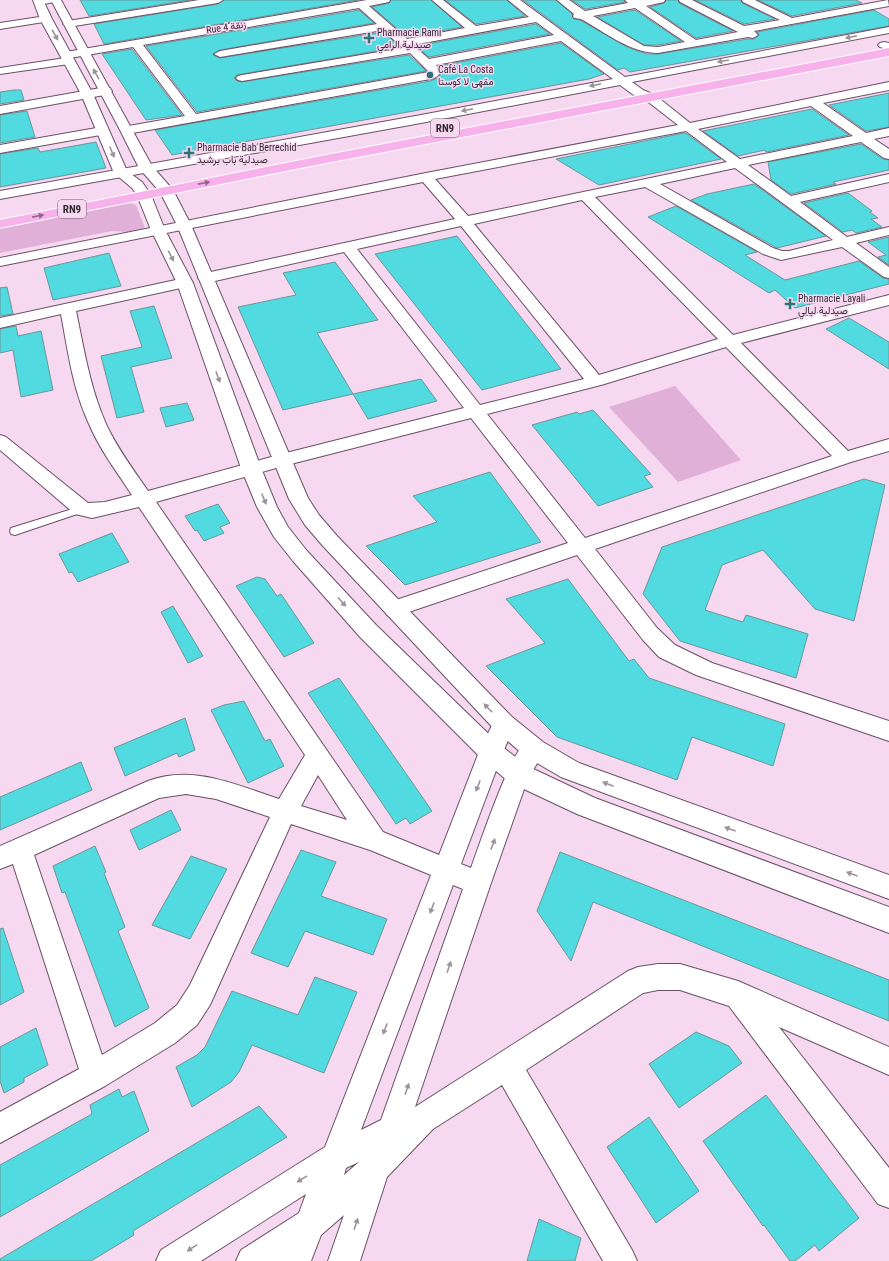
<svg xmlns="http://www.w3.org/2000/svg" width="889" height="1261" viewBox="0 0 889 1261" font-family="'Roboto Condensed',Vazirmatn,sans-serif">
  <style>
    .green { fill: #e1b0d8 }
    .building { fill: #51dbe1; stroke: #6b9698 }
    .lines { fill: none; stroke-linecap: round; stroke-linejoin: round }
    .lane-casing { stroke: #6a5065; stroke-width: 2 }
    .street-casing { stroke: #6a5065; stroke-width: 2 }
    .secondary-casing { stroke: #6a5065; stroke-width: 2 }
    .highway-casing { stroke: #fff; stroke-width: 2 }
    .lane { fill: #fff; fill-rule: evenodd }
    .street { fill: #fff; fill-rule: evenodd }
    .secondary { fill: #fff; fill-rule: evenodd }
    .highway { fill: #f8b2eb; fill-rule: evenodd }
    .oneway { fill: #9a949a }
    .oneway2 { fill: #8d6786 }
    .poi-dot { fill: #297477; stroke: #f7d8f1; stroke-width: 1.5 }
    .labels { text-anchor: middle; dominant-baseline: central; stroke-width: 3; stroke-linejoin: round; paint-order: stroke }
    .far-street-label { font-size: 10px; fill: #362a34; stroke: #f7d8f1 }
    .far-poi-label { font-size: 10px; fill: #362a34; stroke: #f7d8f1; text-anchor: start }
    .shield { fill: #f7d8f1; stroke: #705e6d; stroke-width: 1 }
    .shield-label { font-size: 11px; font-weight: bold; fill: #362a34 }
  </style>
  <rect width="100%" height="100%" fill="#f7d8f1"/>
  <path class="green" d="M127 202 136 205 145 228 130 232 112 231 0 253V226Z
    M675 386 741 460 678 482 609 407Z"/>
  <path class="building" d="M80 0H190L89 16Z
    M224 0H358L104 44 94 24 218 4Z
    M391 0H431L462 27 407 37 372 7 389 3Z
    M445 0H507L525 16 476 24Z
    M523 0H556L572 14 574 19 580 20 627 47 647 54H658L748 39H754L759 35 757 32 874 10 889 19V26L630 72 624 68 618 70Z
    M572 0H624L625 2 585 9Z
    M666 0H678L679 3 733 31 696 38 650 7 664 3Z
    M695 0H741L742 3 775 19 744 24Z
    M758 0H856L862 3 792 16Z
    M359 10 374 23 220 50 213 55 220 58 383 32 400 47 242 74 237 75 234 78 237 81 242 82 409 55 426 71 197 112 146 46Z
    M635 10 681 41 658 45H644L597 17Z
    M536 24 550 34 429 57 416 46Z
    M561 43 604 74 589 79 172 155 155 130 430 81 438 78 441 74 442 69 439 66Z
    M132 49 182 115 146 120 102 54Z
    M14 90H21L24 100 0 104V92Z
    M889 93V127L866 131 829 105Z
    M812 109 849 135 766 152 765 150 738 156 703 131Z
    M27 111 35 137 0 143V115Z
    M684 133 687 134 721 159 599 185 556 159Z
    M96 142 106 168 0 187V154L38 148 40 152Z
    M861 144 883 159 889 160V170L833 182 836 184 791 194 771 180 768 162Z
    M754 184 826 236 777 248 691 200 707 194Z
    M848 193 872 211 870 212 878 218 871 219 882 227 856 233 852 230 843 232 804 203Z
    M676 206 757 252 745 255 785 280 859 261 883 278 889 279V284L795 308 775 290 769 293 648 217Z
    M457 236 542 344 561 369 482 390 375 254Z
    M889 237V265L878 257 886 255 868 242Z
    M109 253 121 286 53 300 44 268Z
    M335 262 378 320 317 333 353 394 283 410 238 307 296 295 283 273Z
    M7 287 13 314 0 316V288Z
    M154 306 172 358 131 367 144 412 117 418 101 356 142 347 130 311Z
    M849 318 889 342V369L826 329Z
    M16 326 18 336 41 331 53 390 21 397 13 350 0 353V329Z
    M421 379 437 401 368 419 353 394Z
    M187 403 194 420 166 427 160 408Z
    M593 410 651 474 644 476 653 487 598 506 532 425 577 412 579 414Z
    M490 472 541 542 405 585 366 546 437 522 413 496Z
    M864 479 885 485 854 621 815 609 763 550 722 565 705 610 743 622 746 615 808 634 796 678 680 641 643 594 662 547Z
    M218 504 230 523 220 527 224 533 204 541 197 530 195 531 185 516Z
    M112 533 129 562 78 582 72 572 69 573 59 554Z
    M257 577 265 579 277 596 281 594 314 643 284 657 236 586Z
    M568 579 629 661 634 659 649 678 785 724 773 766 692 737 677 780 557 737 486 666 545 643 506 599Z
    M173 606 203 656 188 663 161 612Z
    M339 678 398 762 432 811 410 824 406 818 396 824 308 693Z
    M244 701 265 741 270 739 284 766 248 783 211 710 224 705Z
    M185 718 195 750 179 757 177 753 125 776 114 748Z
    M81 762 92 790 0 830V797Z
    M171 810 181 830 139 850 130 830Z
    M95 846 106 872 104 873 125 927 118 931 149 1008 115 1027 65 892 62 893 53 866Z
    M301 850 336 862 321 896 387 919 373 955 305 931 288 967 251 953Z
    M560 852 889 980V1021L593 902 571 961 537 911Z
    M191 856 227 869 190 939 152 925Z
    M3 928 24 992 0 1005V929Z
    M315 977 357 992 324 1073 252 1045 239 1072 231 1082 192 1107 176 1067 197 1055 205 1047 232 991 298 1015Z
    M36 1028 48 1065 24 1078V1082L4 1093 0 1081V1047Z
    M696 1032 729 1046 742 1063 679 1108 649 1064Z
    M119 1089 122 1097 134 1091 149 1131 0 1217V1165L92 1114 90 1105Z
    M766 1095 859 1218 819 1251 815 1245 795 1261H790L764 1225 763 1226 703 1141Z
    M259 1106 287 1137 133 1231 134 1235 91 1261H0V1259Z
    M649 1117 699 1191 656 1223 607 1147Z
    M539 1219 581 1238 575 1261H527Z"/>
  <g class="lines">
    <defs>
      <path id="lane" d="M82 506 86 507 87 509 86 511 15 535 11 534 10 531 11 528Z"/>
      <path id="street" d="M35 0H55L54 2 39 5 35 4 34 2Z
        M199 0H223L218 3 68 27 63 24 68 21Z
        M367 0H390L389 2 369 6 407 39 465 28 432 0H443L476 26 529 17 508 0H520L625 77 889 27V33L632 82 643 90 655 95 690 123 889 82V90L823 103 866 133 889 128V136L874 139 889 149V159L884 158 861 142 748 165 791 196 889 174V182L800 202 847 237 889 227V235L856 243 889 267V278L884 277 842 247 781 260 763 254 645 187 595 197 733 335 889 295V305L741 343 848 451 889 439V451L851 462 595 549 657 628 675 645 712 663 889 721V741L696 675 659 657 643 640 577 555 394 617 387 615 384 609 387 603 568 543 471 418 283 466 156 502 383 832 439 855 479 752 496 717 504 715 512 717 515 724 503 752 461 864 471 868C479 846 511 750 527 741 533 739 537 740 542 742L546 749 528 778 491 883 415 1107 628 971 638 967 658 964H680L738 981 889 1047V1075L779 1027 889 1168V1208L878 1204 729 1006 680 990H658L643 993 526 1070 632 1250 637 1261H603L502 1085 433 1129 387 1177 360 1261H328L344 1215 321 1235 311 1261H236L241 1250 299 1213 306 1194 201 1261H156L161 1250 325 1147 431 875 370 850 291 824 210 1005 197 1025 175 1043 105 1086 0 1143V1112L79 1069 13 864 0 869V846L148 781C193 764 236 785 279 799L305 755 139 507 92 518 75 514 0 450V435L6 437 88 503 105 502 132 495C117 472 100 450 89 424 73 390 68 352 61 314L0 328V318L185 278 190 280 193 283 190 286 76 311C84 349 90 388 106 424 117 448 133 469 148 491L282 454 464 408 344 252 206 283 201 281 198 278 201 275 206 273 455 219 423 182 0 266V258L426 173 678 125 647 101 635 96 620 85 421 123 0 199V191L421 115 613 79 561 41 436 65 441 70C439 78 432 79 425 80L127 134 123 133 121 130 123 127 185 116 133 47 70 58 75 61 73 63 69 64 0 74V68L65 58 60 55 66 52ZM359 8 377 24 220 51 214 54 220 57 383 30 403 48 242 75 238 76 236 78 238 80 242 81 410 53 429 72 196 114 143 45ZM536 22 554 35 429 59 413 45ZM811 106 853 136 740 159 698 129ZM686 131 727 162 468 216 435 179ZM735 168 833 240 789 251H782L773 248 660 184ZM582 200 718 339 599 375 474 224ZM461 226 584 379 480 405 357 249ZM726 347 832 456 585 538 487 414 601 385ZM318 775 347 820 301 806ZM186 794 216 799 270 817 190 985 177 1005 155 1023 102 1055 34 855 159 798ZM453 885 463 889 381 1120 361 1130ZM359 1162 344 1175 346 1168Z
        M557 0H569L585 11 628 3 625 0H665L664 2 646 6 696 40 738 32 680 2 679 0H692L744 26 780 20 743 2 742 0H755L792 18 888 0 889 6 754 31 758 35 753 38 748 37 658 53C630 53 605 32 581 19L574 18 573 16 574 14ZM635 8 685 42 658 47 644 46 593 16Z
        M46 16 50 17 51 19 50 21 0 29V23Z
        M106 87 110 88 112 91 110 94 0 114V106Z
        M102 127 106 128 108 131 106 134 0 153V145Z"/>
      <path id="secondary" d="M33 0H43L52 19 93 94 127 171 142 182 151 195 165 230 193 283 261 468 277 507 288 527 307 551 376 625 500 745 527 766 595 798 889 907V933L577 814 509 782 482 759 360 637 293 561 274 537 257 507 241 468 177 283 151 230 137 195 132 188 114 173 81 94 40 19Z
        M51 0H61L152 166 173 190 191 225 308 498 319 515 337 536 512 717 543 742 579 763 889 875V899L561 777 525 756 496 731 323 546 305 525 289 499 177 225 160 192 139 168 120 130Z
        M884 42 889 43V50L880 47 878 45 880 43Z"/>
      <path id="highway" d="M889 48V56L321 164 0 228V220L321 156Z"/>
    </defs>
    <use href="#lane" class="lane-casing"/>
    <use href="#street" class="street-casing"/>
    <use href="#secondary" class="secondary-casing"/>
    <use href="#highway" class="highway-casing"/>
    <use href="#lane" class="lane"/>
    <use href="#street" class="street"/>
    <use href="#secondary" class="secondary"/>
    <use href="#highway" class="highway"/>
  </g>
  <defs><path id="oneway-solid" d="M-6-.8H1V-3.2L6.5 0L1 3.2V.8H-6Z"/></defs>
  <g class="oneway">
    <use href="#oneway-solid" transform="translate(55 35) rotate(61)"/>
    <use href="#oneway-solid" transform="translate(851 37) rotate(169)"/>
    <use href="#oneway-solid" transform="translate(723 61) rotate(170)"/>
    <use href="#oneway-solid" transform="translate(96 74) rotate(-120)"/>
    <use href="#oneway-solid" transform="translate(595 85) rotate(169)"/>
    <use href="#oneway-solid" transform="translate(467 110) rotate(169)"/>
    <use href="#oneway-solid" transform="translate(112 152) rotate(67)"/>
    <use href="#oneway-solid" transform="translate(171 256) rotate(63)"/>
    <use href="#oneway-solid" transform="translate(218 377) rotate(70)"/>
    <use href="#oneway-solid" transform="translate(264 499) rotate(67)"/>
    <use href="#oneway-solid" transform="translate(342 602) rotate(48)"/>
    <use href="#oneway-solid" transform="translate(488 708) rotate(-134)"/>
    <use href="#oneway-solid" transform="translate(608 784) rotate(-159)"/>
    <use href="#oneway-solid" transform="translate(478 786) rotate(111)"/>
    <use href="#oneway-solid" transform="translate(730 829) rotate(-160)"/>
    <use href="#oneway-solid" transform="translate(493 844) rotate(-70)"/>
    <use href="#oneway-solid" transform="translate(852 874) rotate(-160)"/>
    <use href="#oneway-solid" transform="translate(432 908) rotate(111)"/>
    <use href="#oneway-solid" transform="translate(449 967) rotate(-71)"/>
    <use href="#oneway-solid" transform="translate(385 1029) rotate(111)"/>
    <use href="#oneway-solid" transform="translate(407 1089) rotate(-71)"/>
    <use href="#oneway-solid" transform="translate(302 1179) rotate(148)"/>
    <use href="#oneway-solid" transform="translate(356 1224) rotate(-71)"/>
    <use href="#oneway-solid" transform="translate(192 1248) rotate(148)"/>
  </g>
  <g class="oneway2">
    <use href="#oneway-solid" transform="translate(204 183) rotate(-11)"/>
    <use href="#oneway-solid" transform="translate(38 216) rotate(-11)"/>
  </g>
  <g class="poi-dot">
    <path d="M367 32h4v4h4v4h-4v4h-4v-4h-4v-4h4z"/>
    <circle cx="430" cy="75" r="4"/>
    <path d="M187 147h4v4h4v4h-4v4h-4v-4h-4v-4h4z"/>
    <path d="M788 298h4v4h4v4h-4v4h-4v-4h-4v-4h4z"/>
  </g>
  <g class="labels">
    <g class="far-street-label">
      <text transform="translate(226 27) rotate(-9)">Rue 4 زنقة</text>
    </g>
    <g class="far-poi-label">
      <text x="377" y="32">Pharmacie Rami<tspan x="377" dy="12">صيدلية الرامي</tspan></text>
      <text x="438" y="69">Café La Costa<tspan x="438" dy="12">مقهى لا كوستا</tspan></text>
      <text x="197" y="147">Pharmacie Bab Berrechid<tspan x="197" dy="12">صيدلية باب برشيد</tspan></text>
      <text x="798" y="298">Pharmacie Layali<tspan x="798" dy="12">صيدلية ليالي</tspan></text>
    </g>
    <g class="shield">
      <rect x="431" y="119" width="28" height="18" rx="3"/>
      <rect x="58" y="200" width="28" height="18" rx="3"/>
    </g>
    <g class="shield-label">
      <text x="445" y="128">RN9</text>
      <text x="72" y="209">RN9</text>
    </g>
  </g>
</svg>
